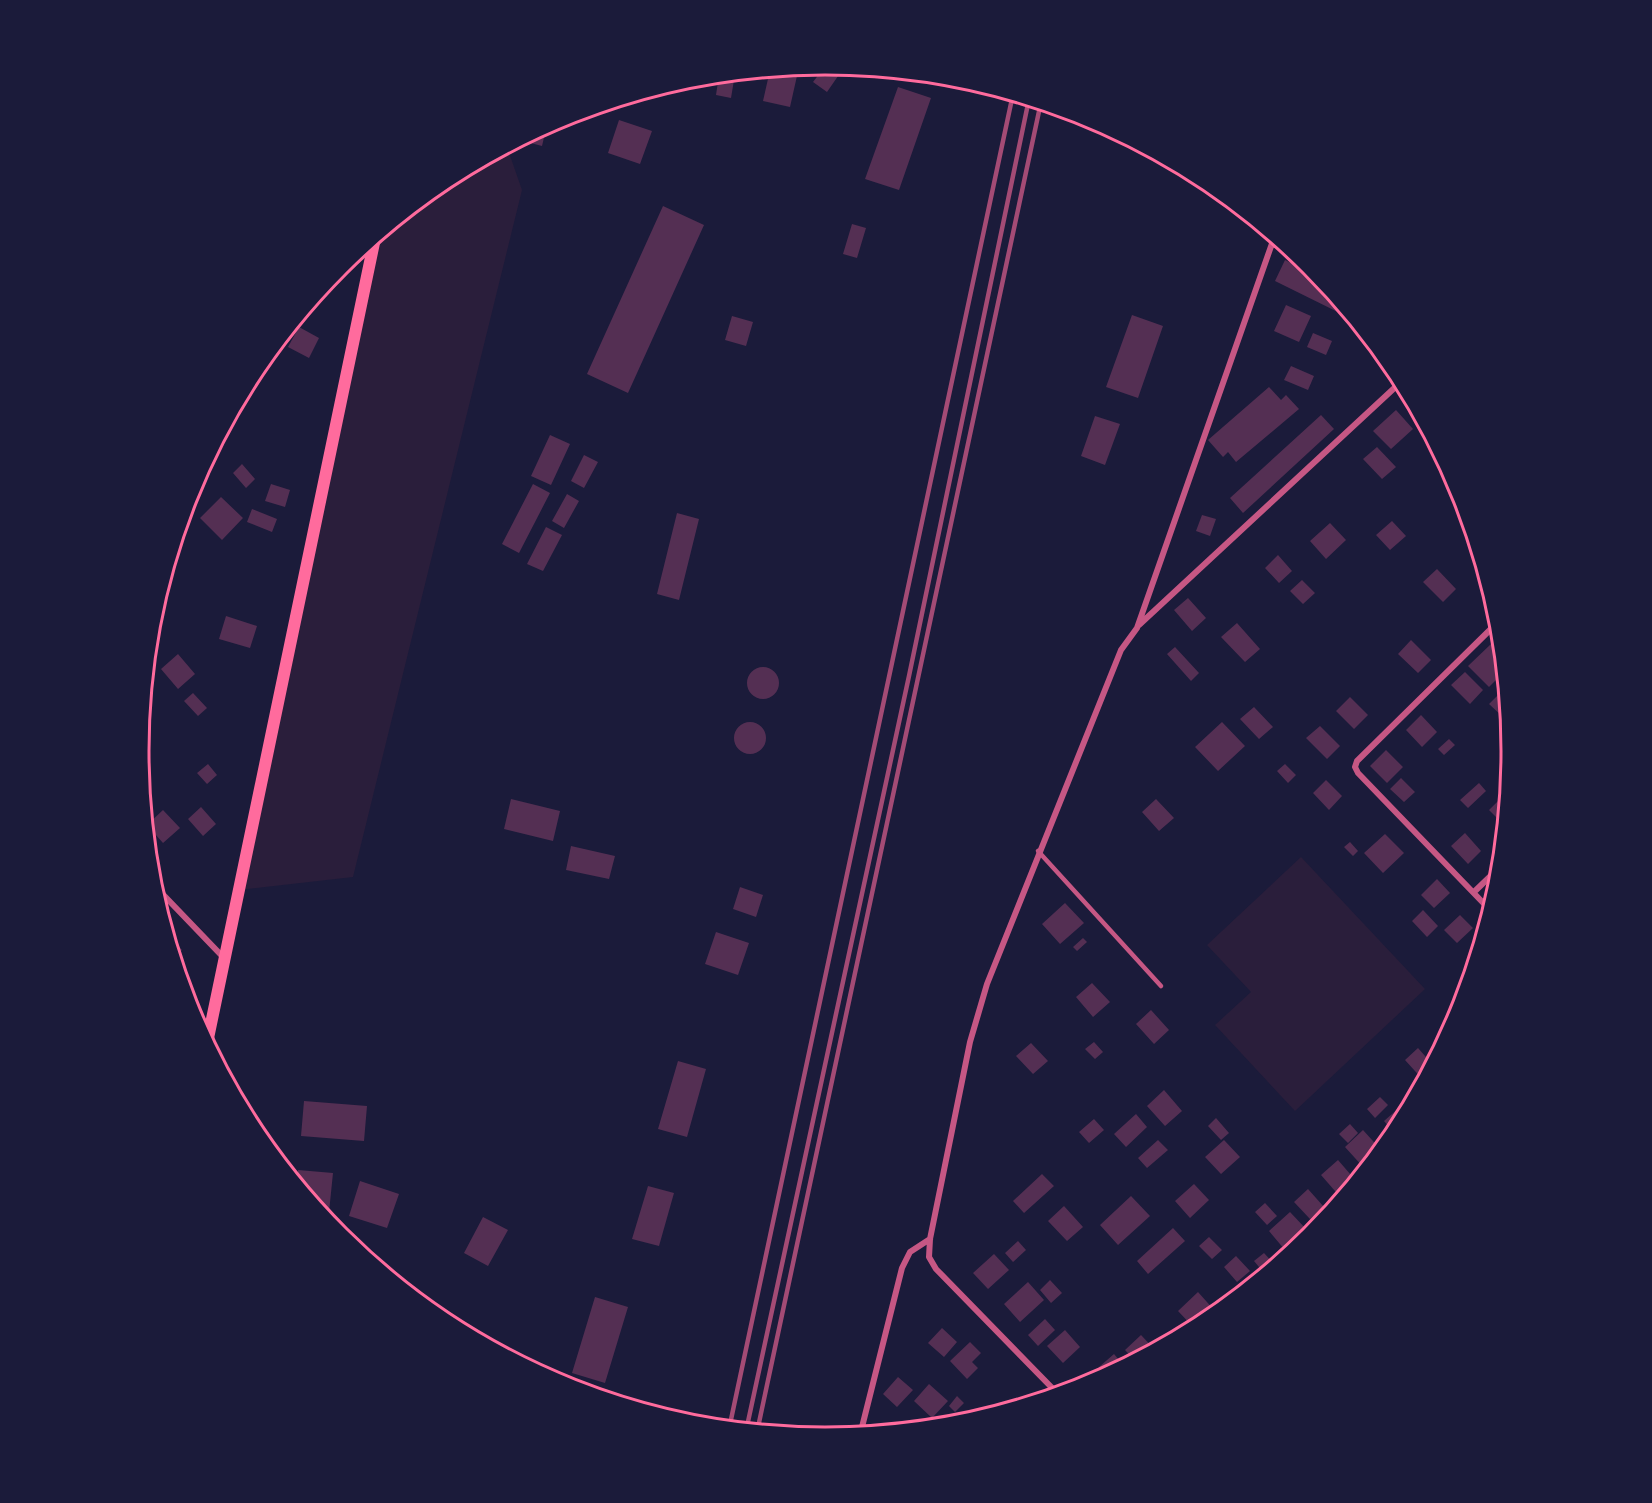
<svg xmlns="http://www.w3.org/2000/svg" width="1652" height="1503" viewBox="0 0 1652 1503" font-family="Inter,sans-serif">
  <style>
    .green { fill: #2a1e3b }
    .building { fill: #542f53 }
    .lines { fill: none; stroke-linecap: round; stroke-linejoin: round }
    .service { stroke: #c65784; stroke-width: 4.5 }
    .minor { stroke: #c65784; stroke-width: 6 }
    .secondary { stroke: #ff6b9d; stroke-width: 12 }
    .rail { stroke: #a44b75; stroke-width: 4.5 }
    .rim { fill: none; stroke: #ff6b9d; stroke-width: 3 }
  </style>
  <rect width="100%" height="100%" fill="#1b1b3a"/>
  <path class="green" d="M507 147 522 190 353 877 238 890 372 240 445 180Z
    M1301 857 1425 989 1295 1111 1215 1025 1251 992 1207 945Z"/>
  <path class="building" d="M826 65 845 66 827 92 813 82Z
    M799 67 790 107 763 101 770 70Z
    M735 74 731 98 716 95 719 75Z
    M898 87 931 98 899 190 865 179Z
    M619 120 652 131 640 164 608 153Z
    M547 125 542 146 519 140 524 138Z
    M663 206 704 225 628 393 587 374Z
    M852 224 866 228 857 258 843 254Z
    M1285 260 1322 278 1358 322 1275 281Z
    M1286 305 1311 316 1299 342 1274 331Z
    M1132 315 1163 326 1138 398 1106 387Z
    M732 316 753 322 746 346 725 340Z
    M299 327 319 338 309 358 288 347Z
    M1313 333 1332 341 1326 355 1307 347Z
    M1291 366 1314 376 1308 390 1284 380Z
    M1269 387 1281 400 1286 395 1299 409 1236 462 1228 452 1223 457 1208 440Z
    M1396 410 1413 429 1391 449 1373 431Z
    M1321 415 1334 429 1243 513 1230 498Z
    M1095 416 1120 424 1105 465 1081 456Z
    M550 435 570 444 551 485 531 476Z
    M1377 447 1396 467 1382 479 1363 459Z
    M584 455 598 462 584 488 571 481Z
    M242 464 255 479 246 488 233 473Z
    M271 484 290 490 285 507 265 501Z
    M533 484 550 493 519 553 502 544Z
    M567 494 579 501 564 528 552 521Z
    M221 497 243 518 222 540 200 518Z
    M1466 508 1470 521 1469 522 1461 514Z
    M252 509 277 519 272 532 247 522Z
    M677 513 699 519 679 600 657 594Z
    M1202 515 1216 519 1210 536 1196 531Z
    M1392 521 1406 536 1390 550 1376 535Z
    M1330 523 1346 540 1326 559 1310 541Z
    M546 527 562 535 543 571 527 564Z
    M1278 555 1292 571 1279 583 1265 568Z
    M1437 569 1456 589 1443 602 1423 582Z
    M1302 580 1315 593 1303 604 1290 591Z
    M1188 598 1206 618 1192 631 1174 610Z
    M226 616 257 626 250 648 219 639Z
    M1237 623 1260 649 1245 662 1221 637Z
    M1411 640 1431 660 1418 673 1398 654Z
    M1491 644 1504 656 1505 671 1489 687 1468 666Z
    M1175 647 1199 673 1191 681 1167 654Z
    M178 654 195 674 178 689 161 669Z
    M747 683a16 16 0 1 1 32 0a16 16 0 1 1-32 0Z
    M1465 672 1483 690 1470 704 1451 685Z
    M1506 678 1507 693 1499 685Z
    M1503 690 1507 695 1509 713 1504 718 1489 704Z
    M193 693 207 708 198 716 184 701Z
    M1350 697 1368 715 1354 729 1336 711Z
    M1254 707 1273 727 1259 739 1240 719Z
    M1421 715 1437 732 1422 747 1406 730Z
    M734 738a16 16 0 1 1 32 0a16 16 0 1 1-32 0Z
    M1222 722 1245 746 1218 771 1195 747Z
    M1320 726 1340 746 1327 759 1306 738Z
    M1449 739 1455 745 1444 755 1438 749Z
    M1386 750 1403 767 1387 783 1370 766Z
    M1512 758 1510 780 1500 769Z
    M208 764 217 775 207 784 197 773Z
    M1285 764 1296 775 1288 783 1277 771Z
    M1401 778 1415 792 1404 802 1390 789Z
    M1326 780 1342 796 1329 810 1313 793Z
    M1479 783 1486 791 1468 808 1460 800Z
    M1502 797 1508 803 1506 827 1489 810Z
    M511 799 560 811 553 841 504 829Z
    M1156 799 1174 818 1159 831 1142 812Z
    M201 807 216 824 203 836 188 819Z
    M163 810 180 828 163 843 147 825Z
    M1465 833 1481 851 1468 864 1451 846Z
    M1385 834 1404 853 1383 873 1364 853Z
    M1350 842 1358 851 1353 856 1344 847Z
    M571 846 615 856 609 879 566 870Z
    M1437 879 1450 893 1434 908 1421 895Z
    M740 887 763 895 756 917 733 909Z
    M1065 903 1084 923 1060 944 1042 924Z
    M1423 910 1438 926 1427 937 1412 921Z
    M1460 915 1473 928 1457 943 1444 930Z
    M716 932 749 943 738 975 705 964Z
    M167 933 182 950 174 957 173 954Z
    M1083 938 1087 942 1077 951 1073 947Z
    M1092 983 1110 1002 1093 1017 1076 997Z
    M1151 1010 1169 1030 1154 1044 1136 1024Z
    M1094 1042 1103 1052 1095 1059 1085 1049Z
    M1031 1043 1048 1061 1033 1074 1016 1056Z
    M1418 1048 1433 1065 1424 1081 1405 1060Z
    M678 1061 706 1069 687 1137 658 1129Z
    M1164 1090 1182 1111 1165 1126 1147 1106Z
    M1380 1097 1388 1105 1375 1118 1367 1109Z
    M304 1101 367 1106 364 1141 301 1136Z
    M1400 1107 1407 1114 1396 1135 1384 1121Z
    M1136 1114 1147 1127 1126 1147 1114 1134Z
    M1216 1118 1229 1133 1221 1140 1208 1126Z
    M1094 1119 1104 1130 1089 1143 1079 1132Z
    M1350 1124 1358 1133 1348 1143 1339 1134Z
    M1363 1130 1382 1151 1364 1168 1345 1147Z
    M1158 1140 1168 1150 1147 1168 1138 1158Z
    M1224 1140 1240 1157 1221 1174 1205 1157Z
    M1338 1160 1357 1182 1342 1199 1321 1175Z
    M298 1170 333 1173 328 1222 297 1184Z
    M1042 1174 1054 1186 1024 1213 1013 1201Z
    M360 1181 399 1194 387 1228 349 1216Z
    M1194 1184 1209 1200 1190 1218 1175 1201Z
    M648 1186 674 1193 659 1246 632 1239Z
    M1308 1189 1324 1207 1310 1219 1294 1202Z
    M1131 1196 1150 1216 1118 1245 1100 1225Z
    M1265 1203 1277 1216 1267 1225 1255 1212Z
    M1064 1206 1083 1227 1067 1241 1048 1221Z
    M1290 1212 1307 1230 1285 1250 1269 1231Z
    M483 1217 508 1230 488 1266 464 1253Z
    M1173 1228 1185 1241 1148 1274 1137 1261Z
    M1209 1237 1222 1250 1212 1259 1199 1246Z
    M1018 1241 1026 1250 1013 1262 1005 1253Z
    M1264 1253 1274 1264 1264 1273 1254 1261Z
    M994 1254 1009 1270 988 1289 973 1273Z
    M1236 1256 1250 1271 1237 1282 1224 1267Z
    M1050 1280 1062 1293 1051 1303 1040 1290Z
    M1028 1282 1044 1300 1020 1322 1004 1304Z
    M1198 1292 1215 1311 1195 1329 1178 1311Z
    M595 1297 628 1307 605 1383 572 1373Z
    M1045 1319 1055 1330 1038 1346 1028 1335Z
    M942 1328 957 1342 944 1357 928 1343Z
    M1065 1330 1080 1347 1063 1363 1047 1346Z
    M1141 1335 1156 1351 1135 1361 1125 1350Z
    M970 1342 981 1353 972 1362 978 1368 967 1379 950 1361Z
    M1114 1354 1125 1367 1108 1376 1099 1367Z
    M898 1377 913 1390 897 1407 883 1394Z
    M929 1384 948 1401 932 1418 914 1401Z
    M957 1396 964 1403 955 1412 949 1406Z"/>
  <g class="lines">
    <path class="service" d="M1038 851 1161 986"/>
    <path class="minor" d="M1272 243 1302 258
      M1139 625 1403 380
      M152 883 224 958
      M1474 892 1502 865
      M1492 912 1358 773 1355 767 1357 761 1500 620
      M1059 1395 936 1269 929 1257 930 1239 970 1042 987 984 1121 650 1137 628 1275 235
      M860 1435 902 1268 910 1252 930 1239"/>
    <path class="secondary" d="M207 1043 375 238"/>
    <path class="rail" d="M729 1429 1013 94
      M746 1431 909 676 1029 99
      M757 1432 1041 102"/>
  </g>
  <path d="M0 0H1652V1503H0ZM149 751a676 676 0 1 1 1352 0a676 676 0 1 1-1352 0Z" fill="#1b1b3a" fill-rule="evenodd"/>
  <path class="rim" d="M149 751a676 676 0 1 1 1352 0a676 676 0 1 1-1352 0Z"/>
</svg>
